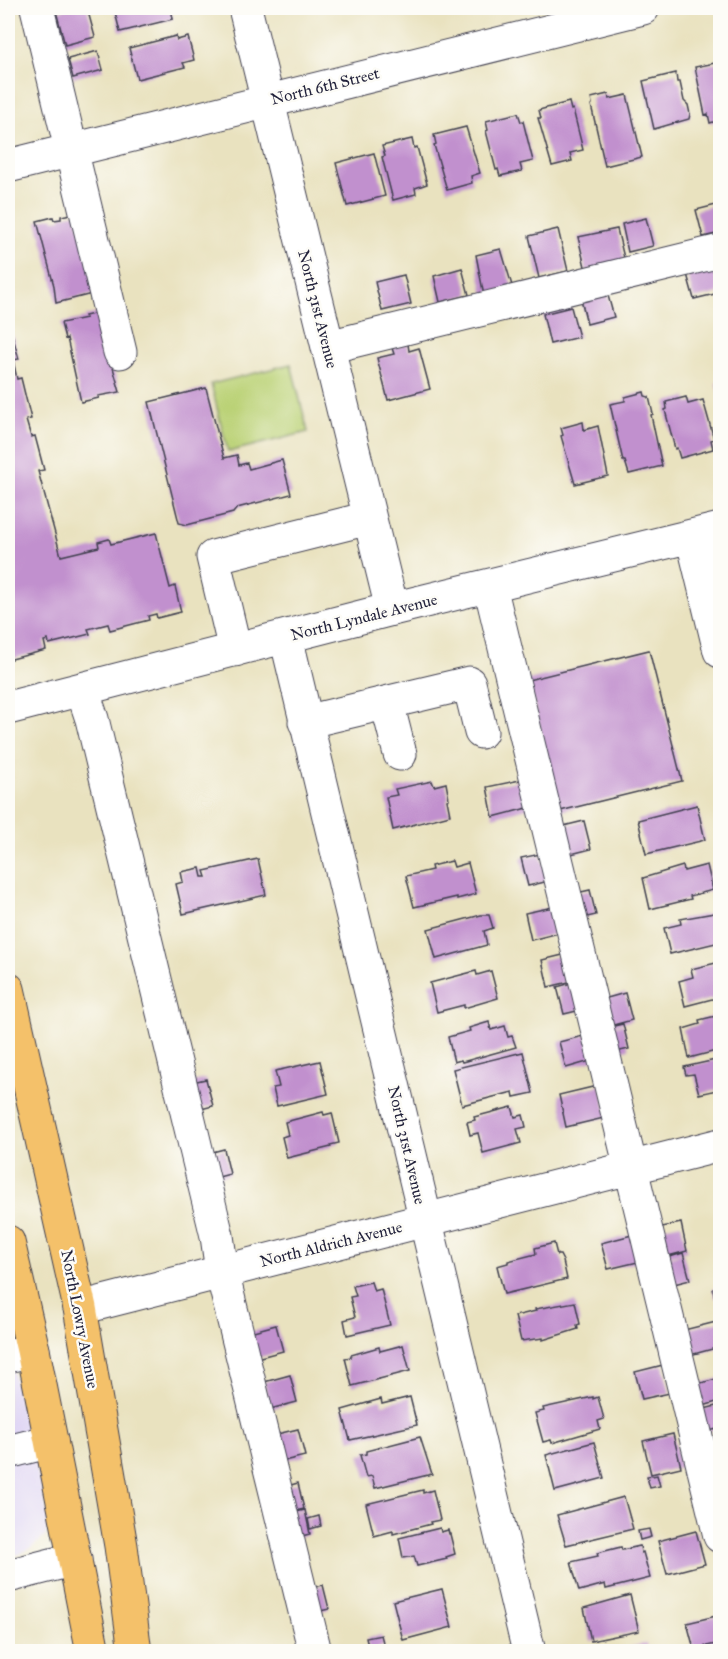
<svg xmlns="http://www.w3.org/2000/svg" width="728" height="1659" viewBox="0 0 728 1659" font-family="'IM FELL Great Primer',serif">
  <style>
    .built { fill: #dfd5f5 }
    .green { fill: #bad175; stroke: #6e7a58; stroke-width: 1.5 }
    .building { fill: #c190ce }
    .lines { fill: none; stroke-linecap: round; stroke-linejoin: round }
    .minor-casing { stroke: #403f4f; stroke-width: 35 }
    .major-casing { stroke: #403f4f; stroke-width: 35 }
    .minor { stroke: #fff; stroke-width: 33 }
    .major { stroke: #f4c16a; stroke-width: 33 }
    .labels { text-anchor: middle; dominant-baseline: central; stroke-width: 5; stroke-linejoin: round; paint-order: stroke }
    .street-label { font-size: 16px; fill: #22223b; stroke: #fdfcf7 }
  </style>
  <rect width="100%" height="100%" fill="#fdfcf7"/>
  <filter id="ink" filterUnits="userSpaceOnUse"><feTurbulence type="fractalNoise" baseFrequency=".0167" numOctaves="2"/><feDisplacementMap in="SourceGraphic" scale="12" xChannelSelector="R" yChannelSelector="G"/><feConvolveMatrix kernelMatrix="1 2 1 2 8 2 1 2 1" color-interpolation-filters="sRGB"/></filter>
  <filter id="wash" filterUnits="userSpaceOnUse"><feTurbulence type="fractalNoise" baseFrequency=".008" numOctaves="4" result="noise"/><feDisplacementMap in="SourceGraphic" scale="24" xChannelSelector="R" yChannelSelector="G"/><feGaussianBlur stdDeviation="1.35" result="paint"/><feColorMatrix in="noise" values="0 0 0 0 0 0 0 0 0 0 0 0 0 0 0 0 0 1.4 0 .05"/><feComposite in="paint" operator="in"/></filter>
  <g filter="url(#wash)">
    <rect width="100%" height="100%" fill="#e9e2bf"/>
    <path class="built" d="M8 1352 50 1524 45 1537 31 1548 20 1554 8 1557Z"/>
    <path class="green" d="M291 364 308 432 228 452 211 384Z"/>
    <g id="blocks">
      <path class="building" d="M71 8H87L95 37 65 45 56 11Z
        M114 8H171L173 19 120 32Z
        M176 36 177 40 188 37 194 60 183 63 185 67 137 79 129 48Z
        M98 51 103 70 73 78 68 59Z
        M720 62V120L710 123 708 114 705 115 695 67Z
        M676 73 677 82H680L684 101 688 105 690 114 689 119 654 129 643 81Z
        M608 94 609 99 627 95 642 157 605 166 591 105 592 104 591 98Z
        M569 102 571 110 573 109 583 150 570 153 572 161 552 166 538 118H541L539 110Z
        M518 113 521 122 523 121 533 161 520 164 522 171 500 176 498 169 496 170 486 131 488 130 486 121Z
        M466 127 480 173 471 176 472 183 447 190 434 145 436 144 434 135Z
        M412 139 414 148 417 147 427 184 415 188 416 194 393 200 382 157 385 156 382 146Z
        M374 153 385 196 347 206 336 163Z
        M720 204V233L703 237 696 210Z
        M76 213 96 293 56 303 54 286 37 221 53 217 54 220 61 219V216Z
        M646 218 653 246 628 252 622 224Z
        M558 229 568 271 539 278 529 236Z
        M617 229 625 262 586 271 578 237Z
        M501 249 513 289 484 296 476 255Z
        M713 267 719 293 694 299 687 274Z
        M462 268 469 295 440 302 434 276Z
        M404 275 411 304 382 311 375 282Z
        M607 292 614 317 587 324 581 299Z
        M571 307 579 337 550 344 543 314Z
        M102 312 103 333 120 392 98 396 99 398 81 402 67 338 65 339 61 323 86 318 85 316Z
        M12 334 19 359 13 360 17 379 21 378 31 419 26 420 31 437 35 436 44 470 38 471 61 556 99 547 98 542 109 539 111 544 156 533 170 588 175 586 181 612 157 618 156 614 148 616 149 620 110 630 108 624 88 629 90 634 49 644 48 640 44 641 46 650 8 660V335Z
        M408 344 409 351 419 348 430 389 388 400 377 358 394 354 392 348Z
        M720 382V399L716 383Z
        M206 388 224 458 237 455 239 465 247 463 249 469 282 460 291 494 237 508 233 513 187 525 179 523 149 402Z
        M644 392 645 396 649 397 653 414 651 415 662 466 629 474 625 461H623L610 404 625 401V397Z
        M686 397 688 404 703 400 714 439 711 440 713 449 680 458 677 448 675 449 665 410 667 409 666 402Z
        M583 422 584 430 598 426 608 476 575 484 561 436 563 435 561 428Z
        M649 650 682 781 560 811 528 680Z
        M525 779 531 807 493 817 487 787Z
        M432 781 434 786 446 783 449 799 447 800 450 815 393 830 386 797 397 795 395 789Z
        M697 805 705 840 646 854 638 820Z
        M584 821 591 849 563 856 555 828Z
        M540 854 549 881 528 886 521 858Z
        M258 859 266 895 183 914 176 884 183 882 181 872 200 868 202 877H206L204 871Z
        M452 861 454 867 468 863 476 894 457 899V897L414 907 406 876 432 870 431 866Z
        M707 865 713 890 690 896 691 899 650 909 643 878 683 866 684 871Z
        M590 890 596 915 578 919 572 894Z
        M553 907 559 933 531 940 525 913Z
        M720 912V942L670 954 664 928 681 924 680 919Z
        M481 915H489L493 928 484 931 487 945 436 959 428 929Z
        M567 954 573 981 548 987 542 960Z
        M720 962V997L685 1006 679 981 693 977 691 969Z
        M476 971 477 975 491 971 498 998 464 1008V1005L437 1012 430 983Z
        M575 982 581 1010 564 1014 557 987Z
        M625 993 632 1020 606 1027 600 1000Z
        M720 1015V1050L689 1058 683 1029 700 1024 699 1020Z
        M489 1022 491 1030 505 1026 508 1037 512 1036 516 1047 462 1062 461 1060 454 1062 448 1037 470 1031 469 1028Z
        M623 1024 629 1049 611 1053 605 1028Z
        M587 1035 594 1060 566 1068 559 1042Z
        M523 1052 533 1093 514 1097 513 1092 462 1105 453 1069Z
        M720 1059V1092L717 1093V1090L699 1094 694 1074 686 1075 684 1067Z
        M320 1061 328 1094 277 1106 273 1088 279 1087 275 1071Z
        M206 1079 213 1106 189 1112 183 1084Z
        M601 1085 608 1117 566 1127 559 1095Z
        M512 1107 515 1117 523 1115 526 1127 517 1129 521 1143 483 1153 478 1133 470 1135 467 1122 475 1120 474 1117Z
        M323 1112 324 1115 332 1113 339 1143 330 1145 331 1147 287 1158 282 1137 288 1135 285 1122Z
        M224 1149 230 1174 207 1180 201 1155Z
        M681 1223 687 1251 668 1256 662 1227Z
        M632 1235 638 1262 608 1269 601 1243Z
        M554 1243 557 1255H560L563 1261 567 1279 504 1294 497 1266 508 1263V1261L536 1254 535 1248Z
        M683 1253 690 1280 666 1286 660 1260Z
        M371 1282 374 1291 381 1289 390 1325 347 1335 344 1320 355 1317 350 1297 356 1296 353 1286Z
        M720 1288V1297L715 1298 713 1289Z
        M575 1302 580 1324 577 1325 578 1329 543 1340V1338L521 1341 515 1316 536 1311 535 1309Z
        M720 1321V1347L690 1355 684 1330Z
        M276 1325 283 1351 253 1359 246 1333Z
        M403 1345 410 1371 352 1386 345 1358 351 1357V1355L379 1347 380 1351Z
        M663 1365 670 1393 642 1399 635 1372Z
        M290 1375 297 1402 270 1409 264 1382Z
        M720 1378V1401L703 1406 697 1384Z
        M410 1397 417 1425 350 1440 342 1410 381 1399 382 1404Z
        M593 1397V1399L598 1397 604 1419 598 1421 600 1429 552 1443 551 1440 543 1442 535 1413 544 1411 543 1408Z
        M720 1405V1428L706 1432 700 1410Z
        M298 1429 305 1456 275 1463 269 1436Z
        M673 1434 681 1467 651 1474 643 1441Z
        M420 1437 432 1474 375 1488 372 1476 366 1477 360 1455 366 1454V1451Z
        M594 1442 604 1478 555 1491 546 1455Z
        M657 1475 660 1486 650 1488 647 1477Z
        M298 1483 304 1509 287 1513 280 1488Z
        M423 1490V1493L433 1490 440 1520 430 1522 431 1524 393 1534V1531L374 1536 366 1504Z
        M624 1497 633 1529 566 1545 557 1515Z
        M305 1510 310 1534 293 1538 287 1514Z
        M319 1516 321 1526 310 1529 308 1519Z
        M440 1528 441 1532 448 1530 449 1534H450L455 1554 446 1557 447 1559 417 1566 414 1556 403 1558 399 1538Z
        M649 1529 651 1537 640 1540 638 1531Z
        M696 1531 705 1564 667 1574 658 1541Z
        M640 1546 641 1553 643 1552 650 1578 606 1589 605 1584 579 1591 571 1562 598 1556 597 1553 621 1547 622 1550Z
        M323 1585 329 1609 312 1613 306 1589Z
        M442 1589 452 1627 403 1640 393 1601Z
        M630 1595 639 1631 591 1641 584 1608Z
        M716 1616 720 1643 694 1649 687 1623Z
        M381 1635 384 1646 369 1650 366 1638Z
        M646 1643 648 1652H616V1651Z"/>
    </g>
  </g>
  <g filter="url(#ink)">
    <use href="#blocks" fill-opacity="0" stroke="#403f4f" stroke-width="1.5"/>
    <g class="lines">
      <defs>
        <path id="minor" d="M37 8 120 352
          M245 8 392 609
          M8 166 643 8
          M328 347 720 251
          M692 536 720 651
          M490 586 720 1536
          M286 637 529 1652
          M235 650 213 557 369 518
          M82 689 92 719 217 1236 222 1272 315 1652
          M387 703 400 754
          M8 708 392 609 720 529
          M305 722 469 683 481 732
          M80 1308 720 1145
          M8 1356 33 1350
          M8 1452 51 1441
          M8 1576 75 1559"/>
        <path id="major" d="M8 989 80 1308 121 1546 135 1652
          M8 1242 33 1350 93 1652"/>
      </defs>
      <use href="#minor" class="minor-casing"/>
      <use href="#major" class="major-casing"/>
      <use href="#minor" class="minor"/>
      <use href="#major" class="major"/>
    </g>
  </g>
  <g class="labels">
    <g class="street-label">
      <text transform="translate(325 86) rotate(-14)">North 6th Street</text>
      <text transform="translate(318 309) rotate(76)">North 31st Avenue</text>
      <text transform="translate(364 617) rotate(-14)">North Lyndale Avenue</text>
      <text transform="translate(407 1145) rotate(77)">North 31st Avenue</text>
      <text transform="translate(331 1244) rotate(-14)">North Aldrich Avenue</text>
      <text transform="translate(80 1319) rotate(79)">North Lowry Avenue</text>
    </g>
  </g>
  <rect width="728" height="1659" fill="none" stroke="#fdfcf7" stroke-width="30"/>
</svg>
